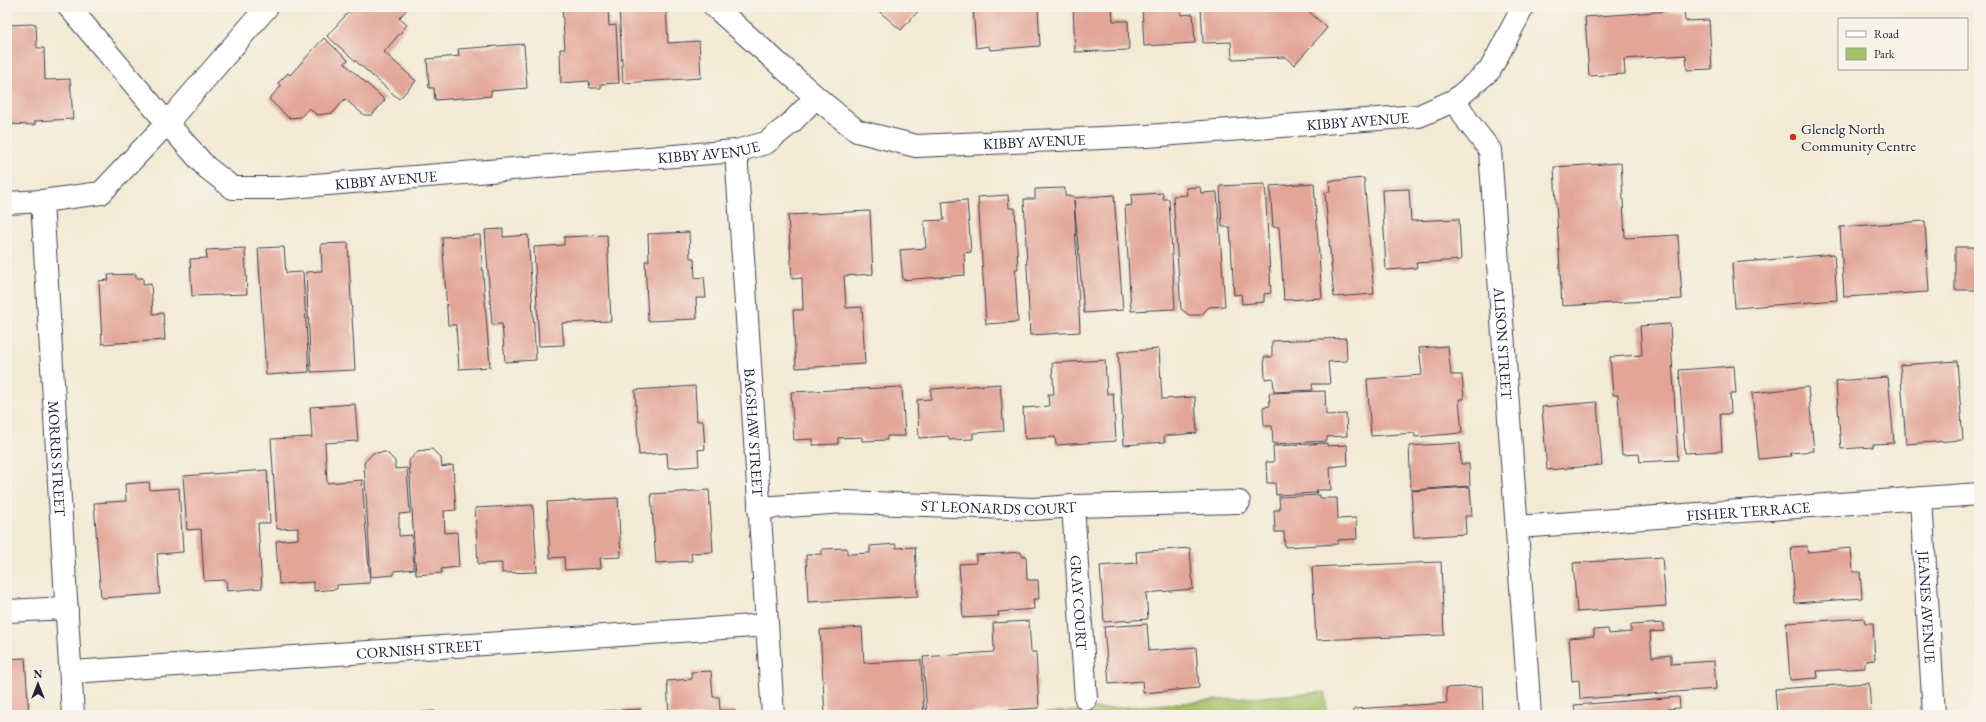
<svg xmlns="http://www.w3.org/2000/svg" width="1986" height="722" viewBox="0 0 1986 722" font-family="'EB Garamond',serif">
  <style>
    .green { fill: #a3c067; stroke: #627151 }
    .building { fill: #e2a597 }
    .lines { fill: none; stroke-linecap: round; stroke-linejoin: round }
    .street-casing { stroke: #414052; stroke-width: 24 }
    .street { stroke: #fff; stroke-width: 22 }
    .poi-dot { fill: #c8321e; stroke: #f7f3e8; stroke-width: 1.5 }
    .labels { text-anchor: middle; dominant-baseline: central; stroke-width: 3; stroke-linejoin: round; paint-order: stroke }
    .street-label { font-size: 15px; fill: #22223b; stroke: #f7f3e8 }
    .poi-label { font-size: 15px; fill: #22223b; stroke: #f7f3e8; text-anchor: start }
  </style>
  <rect width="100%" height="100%" fill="#f7f3e8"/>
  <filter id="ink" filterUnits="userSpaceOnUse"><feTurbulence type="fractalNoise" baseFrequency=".025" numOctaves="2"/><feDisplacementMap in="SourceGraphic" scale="8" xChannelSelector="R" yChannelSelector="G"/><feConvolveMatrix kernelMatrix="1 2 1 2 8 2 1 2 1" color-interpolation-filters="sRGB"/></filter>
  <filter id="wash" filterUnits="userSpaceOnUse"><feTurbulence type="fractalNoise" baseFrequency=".012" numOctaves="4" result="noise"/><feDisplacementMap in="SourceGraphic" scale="16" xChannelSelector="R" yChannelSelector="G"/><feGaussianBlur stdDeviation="0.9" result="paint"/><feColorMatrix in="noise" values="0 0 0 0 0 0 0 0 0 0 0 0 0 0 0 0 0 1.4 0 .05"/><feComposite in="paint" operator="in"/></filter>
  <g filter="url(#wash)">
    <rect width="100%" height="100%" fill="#f2ead4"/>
    <path class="green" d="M1325 692 1327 715H1020Z"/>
    <g id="blocks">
      <path class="building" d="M353 7H409L399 18 407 25 384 52 416 81 399 99 327 36Z
        M562 7H608L609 26 616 25 619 83 601 84V88H590L589 81 561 83 560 49H565Z
        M619 7H666L668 43 699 41 701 78 623 83Z
        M874 7H922L901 30Z
        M973 7H1038L1040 46 990 50 989 46 976 48Z
        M1073 7H1112L1113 21H1128L1129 50 1075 52Z
        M1142 7H1180L1181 15 1193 14 1195 43 1144 46Z
        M1201 7H1304L1327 28 1294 65 1285 57 1232 59 1231 42 1203 43Z
        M1684 10 1685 21 1709 20 1712 69 1687 70 1686 55 1624 59 1625 74 1589 76 1585 17Z
        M36 24 37 48H44L45 80 70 79 73 119 35 121V125L7 124V25Z
        M324 38 348 60 344 63 385 100 372 115H364L345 99 333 113 317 115 309 108 301 117 289 118 269 99 281 86 278 83 288 73 290 75Z
        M524 44 527 88 491 91V96L435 100 434 88H429L427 59 459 56 458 49Z
        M1621 163 1625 238 1678 235 1682 299 1562 306 1554 167Z
        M1364 178 1374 294 1334 297 1325 193 1330 192 1329 181Z
        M1314 183 1322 298 1284 300 1279 227H1273L1270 186Z
        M1265 184 1271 293 1264 294V302L1242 304 1241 294 1234 295 1230 227H1222L1220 186Z
        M1200 187 1201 193 1217 192 1225 306 1209 307 1201 315H1189L1181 309 1173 196 1187 195 1186 188Z
        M1065 188V196H1074V198L1114 195 1123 310 1084 313 1074 200 1080 332 1030 335 1024 199H1035V189Z
        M1409 189 1411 221 1459 219 1461 260 1416 263 1417 268 1386 270 1382 190Z
        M1163 193V199H1169L1175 309 1131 311 1125 206 1132 205 1131 195Z
        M1008 195 1009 208H1015L1018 269H1015L1018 322 986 324 978 197Z
        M967 200 971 252 964 253 965 275 903 280 900 250 926 248 924 221 944 220 942 202Z
        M870 211 873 274 844 276 846 308 862 307 865 364 796 368 793 310H803L802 278 792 279 788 215Z
        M1925 221 1929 292 1844 297 1840 227Z
        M503 229V237L528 235 536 360 505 362 502 324 492 325 485 230Z
        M689 232 690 258H694L695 278 704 277 706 298H696L697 319 648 321 645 261H649L648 234Z
        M480 235 490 367 459 369 456 325H448L442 237Z
        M607 235 611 321 562 323 564 345 539 346 534 247 564 245V237Z
        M348 243 355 370 311 372 306 272 322 271 321 244Z
        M284 247 286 273 303 272 309 372 266 375 258 248Z
        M1955 247H1978L1979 290H1955Z
        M245 248 247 294 192 296 190 259 207 258 206 250Z
        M1834 254 1837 300 1735 308 1732 263Z
        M136 274V278H143V285L151 284 153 314 163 313 165 340 102 344 99 281 109 280 108 275Z
        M1670 324 1678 460 1640 462 1639 454 1622 455 1618 395H1613L1610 357 1642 355 1640 326Z
        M1346 338 1347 361 1328 362 1330 384H1312L1313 390 1274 392 1273 378 1265 379 1264 357H1272V341Z
        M1448 346 1451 375H1462L1464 399H1459L1462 433 1415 437V433L1371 436 1367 379 1422 375 1419 348Z
        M1159 349 1162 399 1195 397 1197 433 1164 436 1165 442 1124 445 1118 352Z
        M1105 360 1107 394 1113 393 1116 441 1056 445 1055 437 1025 439 1023 408 1049 406 1048 394H1054L1052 363Z
        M1957 361 1963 440 1906 444 1900 365Z
        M1734 366 1736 394H1730L1731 414H1720L1722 451 1685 453 1679 370Z
        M1888 377 1894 443 1873 444V447L1841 449 1836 381Z
        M1000 384 1004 431 973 433V439L949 440V436L919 438 917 400 931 399V389Z
        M695 386 697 421H703L705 449 698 450 699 466 668 468 667 453 639 455 635 390Z
        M902 387 905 436H887V440L862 441V437L838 438V444L813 445V439L794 440 791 392Z
        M1808 387 1814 451 1790 453 1791 456 1759 459 1752 393Z
        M1325 391 1326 415 1346 414 1347 436 1327 437V441L1273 444 1272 426H1264L1263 407 1270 406 1269 393Z
        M1597 402 1602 465 1547 470 1542 407Z
        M355 404 358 441 325 443 327 483 362 480 370 583 337 585V589L314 591V582L279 584 276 541 298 539V528L277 529 271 439 312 437 310 407Z
        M1327 443V446L1347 445 1348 465 1330 467 1331 490H1316L1317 493 1276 495 1275 483H1267L1266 462H1274L1273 446Z
        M1460 443 1461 464H1469L1470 486 1411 490 1409 446Z
        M432 449 441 458 442 467 453 465 456 510 444 511 445 533 457 532 459 567 441 569 442 573 416 575 409 461 418 451Z
        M386 452 395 461V469L407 468 410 513 399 514V536L412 535 414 569 394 571V575L371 577 364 463 373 453Z
        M267 470 270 523H258L262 588 227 591 226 580 204 581 201 529 187 530 183 476Z
        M149 482 150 490 179 488 183 552 157 554 160 594 101 598 94 503 126 501 125 484Z
        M1470 487 1472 516H1465L1466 534 1414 537 1411 491Z
        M709 490 713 552 691 553 692 561 656 563 651 494Z
        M1320 495V498H1337L1338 519 1356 518 1357 539 1338 540V544L1285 547 1284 532H1275L1274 510H1280L1279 497Z
        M618 498 621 557 600 558 601 568 565 570 564 557 550 558 547 502Z
        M533 505 537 572 502 573V563L478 564 475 508Z
        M896 544V548L915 547 918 596 808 602 806 555 822 554V549L847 548V554L870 553V546Z
        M1807 546V552L1851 548 1853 572H1860L1862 598 1795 603 1791 547Z
        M1190 548 1193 589 1146 593 1148 619 1104 622 1100 566 1137 563 1136 552Z
        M1021 552 1022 557 1026 556 1027 580H1038L1039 599H1033L1034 609 998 612 999 616 963 618 959 564 976 563V555Z
        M1662 557 1666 606 1577 612 1573 563Z
        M1441 562 1444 635 1316 640 1312 567Z
        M1864 618 1865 623H1873L1875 660 1865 661V668L1817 671 1818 678 1790 680 1786 623Z
        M1029 621 1031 652H1036L1039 708 927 715 923 657 994 652 993 623Z
        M1664 623V631L1650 632 1652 657 1671 655V664L1714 661 1716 689 1580 699 1579 680 1572 681 1569 638 1594 636V630L1608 629 1609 634 1631 632V625Z
        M1147 624 1149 651 1196 647 1199 688 1143 693 1142 681 1109 684 1104 627Z
        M862 627 864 663 921 660 924 715H825L820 630Z
        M25 658 29 715H7V659Z
        M711 671 713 697H719L720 710H735V715H669L667 681 692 679 691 672Z
        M1869 683 1871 715H1777L1775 689Z
        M1482 686 1483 715H1354V709L1447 703 1446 688Z
        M1679 697 1680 708 1668 709 1669 715H1575L1574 705Z
        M640 709V715H583V712Z
        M435 711V715H399V714Z"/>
    </g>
  </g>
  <g filter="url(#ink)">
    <use href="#blocks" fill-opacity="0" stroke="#414052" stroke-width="1"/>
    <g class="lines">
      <defs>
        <g id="street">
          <path d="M69 7 167 123 267 7"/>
          <path d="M715 7 816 97"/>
          <path id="s1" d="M1455 100 1469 123 1490 150 1530 715"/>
          <path id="s2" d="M736 151 773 715"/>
          <path id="s3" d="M42 201 73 715"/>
          <path id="s4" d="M7 203 42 201 101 193 167 123 206 167 233 188H278L736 151 766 143 791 123 816 97 857 131 916 146 1147 136 1419 116 1455 100 1490 70 1523 7"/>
          <path id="s5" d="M1921 499 1934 715"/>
          <path id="s6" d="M1073 506 1086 699"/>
          <path id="s7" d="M759 508 844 502 1034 509 1073 506 1239 502"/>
          <path id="s8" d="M1517 527 1979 494"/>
          <path d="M7 611 67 608"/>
          <path id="s9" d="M72 672 767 625"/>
        </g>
      </defs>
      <use href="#street" class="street-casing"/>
      <use href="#street" class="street"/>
    </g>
  </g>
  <circle class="poi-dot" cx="1793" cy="137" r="4"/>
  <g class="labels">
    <g class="street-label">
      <text stroke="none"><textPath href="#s4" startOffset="1444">KIBBY AVENUE</textPath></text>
      <text stroke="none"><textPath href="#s4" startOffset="1120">KIBBY AVENUE</textPath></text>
      <text stroke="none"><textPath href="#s4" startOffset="761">KIBBY AVENUE</textPath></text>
      <text stroke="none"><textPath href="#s4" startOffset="437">KIBBY AVENUE</textPath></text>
      <text stroke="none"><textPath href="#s1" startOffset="255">ALISON STREET</textPath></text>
      <text stroke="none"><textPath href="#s2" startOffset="282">BAGSHAW STREET</textPath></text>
      <text stroke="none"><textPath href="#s3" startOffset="258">MORRIS STREET</textPath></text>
      <text stroke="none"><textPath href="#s7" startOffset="240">ST LEONARDS COURT</textPath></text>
      <text stroke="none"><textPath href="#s8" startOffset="232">FISHER TERRACE</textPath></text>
      <text stroke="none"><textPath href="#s6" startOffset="97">GRAY COURT</textPath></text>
      <text stroke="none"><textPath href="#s5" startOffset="108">JEANES AVENUE</textPath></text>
      <text stroke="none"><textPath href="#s9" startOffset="348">CORNISH STREET</textPath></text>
    </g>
    <g class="poi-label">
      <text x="1801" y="128">Glenelg North<tspan x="1801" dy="17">Community Centre</tspan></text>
    </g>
  </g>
  <rect width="1986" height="722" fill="none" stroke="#f7f3e8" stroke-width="24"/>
  <rect x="1838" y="18" width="130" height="52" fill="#f7f3e8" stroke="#a29fa3"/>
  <rect x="1846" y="31" width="20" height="6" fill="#ffffff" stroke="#a29fa3"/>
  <text x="1874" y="38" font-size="12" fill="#22223b">Road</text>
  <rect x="1846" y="48" width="20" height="12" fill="#a3c067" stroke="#a29fa3"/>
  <text x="1874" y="58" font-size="12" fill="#22223b">Park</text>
  <g transform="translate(38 684)" stroke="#f7f3e8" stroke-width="3" paint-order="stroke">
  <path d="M0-3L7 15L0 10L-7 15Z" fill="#22223b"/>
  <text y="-6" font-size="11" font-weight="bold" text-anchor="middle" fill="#22223b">N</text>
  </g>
</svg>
